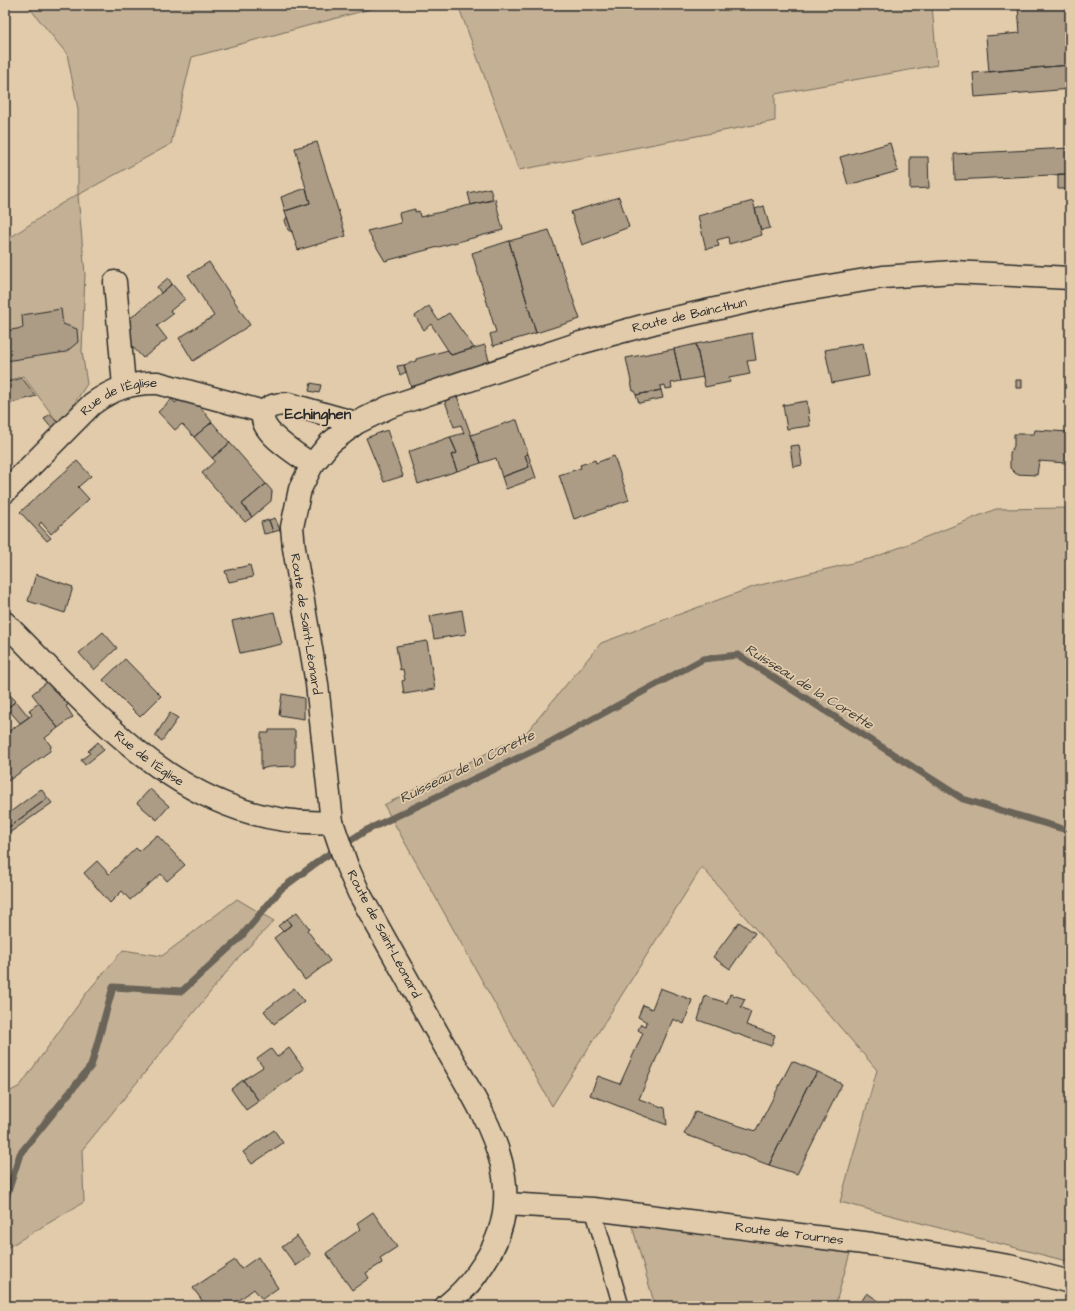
<svg xmlns="http://www.w3.org/2000/svg" width="1075" height="1311" viewBox="0 0 1075 1311" font-family="'Architects Daughter',sans-serif">
  <style>
    .green { fill: #c3b095; stroke: #776e60 }
    .lines { fill: none; stroke-linecap: round; stroke-linejoin: round }
    .stream { stroke: #6b6459; stroke-width: 7 }
    .building { fill: #ac9c85; stroke: #2b2b2b }
    .service-casing { stroke: #2b2b2b; stroke-width: 18 }
    .minor-casing { stroke: #2b2b2b; stroke-width: 25 }
    .tertiary-casing { stroke: #2b2b2b; stroke-width: 25 }
    .service { stroke: #e1cbaa; stroke-width: 15 }
    .minor { stroke: #e1cbaa; stroke-width: 22 }
    .tertiary { stroke: #e1cbaa; stroke-width: 22 }
    .labels { text-anchor: middle; dominant-baseline: central; stroke-width: 3.5; stroke-linejoin: round; paint-order: stroke }
    .street-label { font-size: 13px; fill: #2b2b2b; stroke: #e1cbaa }
    .water-label { font-size: 14px; font-style: italic; fill: #403e3a; stroke: #e1cbaa }
    .quarter-label { font-size: 15px; font-weight: bold; fill: #2b2b2b; stroke: #e1cbaa }
  </style>
  <rect width="100%" height="100%" fill="#e1cbaa"/>
  <filter id="ink" filterUnits="userSpaceOnUse"><feTurbulence type="fractalNoise" baseFrequency=".025" numOctaves="2"/><feDisplacementMap in="SourceGraphic" scale="8" xChannelSelector="R" yChannelSelector="G"/><feConvolveMatrix kernelMatrix="1 2 1 2 8 2 1 2 1" color-interpolation-filters="sRGB"/></filter>
  <g filter="url(#ink)">
    <path class="green" d="M27 5H385L192 57 171 144 78 195 85 274 82 351 87 384 60 425 23 376 5 382V241L59 205 78 194V109L67 54Z
      M458 5H932L937 65 775 94V121L519 170Z
      M1070 508V1262L840 1202 877 1070 702 867 552 1106 384 805 525 734 601 643 756 586 873 558 996 509Z
      M237 899 274 921 238 958 82 1150 84 1202 5 1249V1094L20 1086 88 991 123 950 162 956Z
      M631 1222 852 1246 835 1306H655Z"/>
    <g class="lines">
      <path class="stream" d="M5 1197 6 1198 20 1154 91 1066 113 987 182 991 240 938 281 889 323 858 365 831 543 746 703 659 738 655 963 799 1070 831"/>
    </g>
    <path class="building" d="M1070 5V65L989 72 986 36 1020 33 1018 6Z
      M1070 65V89L975 97 973 73Z
      M317 142 346 236 298 250 285 211 310 203 295 148Z
      M890 143 898 171 848 185 840 157Z
      M1070 148V174L955 180 954 154Z
      M910 157H928L929 188 910 189Z
      M1058 174H1070V189H1058Z
      M306 188 310 203 285 211 281 197Z
      M490 188 493 200 471 205 468 193Z
      M619 197 629 227 582 245 571 212Z
      M495 199 503 230 385 261 367 231 401 223 399 213 415 209V212L419 211 420 217Z
      M753 201 762 235 729 244 728 237 717 240 719 246 706 249 698 216Z
      M764 206 770 228 761 230 755 209Z
      M287 217 292 232 288 230 285 220Z
      M549 230 580 319 536 333 509 241Z
      M509 241 536 333 493 346 490 334 496 332 472 253Z
      M209 262 250 325 193 361 179 338 214 316 188 275Z
      M168 278 172 284 161 293 157 287Z
      M172 284 185 299 170 311 173 314 157 326 167 339 143 358 129 343 127 321Z
      M429 306 438 320 449 313 474 348 451 355 431 324 424 330 415 316Z
      M61 309 63 324 77 329 78 342 66 352 5 361V331L23 328 22 315Z
      M752 333 756 360 747 361 750 374 729 378 730 382 705 387 696 344Z
      M863 343 869 376 832 383 825 350Z
      M696 344 703 377 681 381 674 349Z
      M485 345 490 365 411 387 404 365 416 361V359L448 350 451 355Z
      M674 349 681 381 671 383 672 388 666 389 665 385 660 386 661 390 636 395 635 391H633L626 358Z
      M404 365 406 372 400 375 397 366Z
      M22 378 36 396 5 405V383Z
      M1016 380H1022V388H1016Z
      M311 383 321 385 319 393 309 391Z
      M661 390 663 398 639 403 636 395Z
      M457 396 481 463 457 471 451 455 457 453 450 437 464 433 461 425 454 427 445 401Z
      M172 399 175 403 180 399 200 407 212 422 194 437 182 424 175 430 158 412Z
      M807 401 810 426 787 429 783 405Z
      M50 414 60 426 54 431 44 419Z
      M515 420H517L528 454 525 455 529 467 502 477 496 458 481 463 471 435Z
      M212 422 230 443 212 458 194 437Z
      M387 430 403 476 384 482 366 438Z
      M1035 430 1070 432V480H1066V463L1039 461 1037 475 1016 474 1010 468V453L1014 446V434H1034Z
      M450 437 457 453 451 455 457 471 418 484 408 452Z
      M230 443 266 484 242 504 252 517 245 522 202 473 215 461 212 458Z
      M799 445 802 465 793 467 790 446Z
      M528 454 536 478 506 489 502 477 529 467 525 455Z
      M614 456 629 500 574 519 559 475 581 468 580 465 595 460 596 463Z
      M77 461 91 476 78 487 89 499 51 534 41 522 39 525 51 538 47 541 20 512Z
      M266 484 272 491 271 501 252 517 242 504Z
      M275 518 280 530 273 532 269 520Z
      M269 520 273 532 264 534 261 522Z
      M250 565 253 577 229 582 225 571Z
      M36 574 73 587 65 613 28 601Z
      M462 610 466 634 434 639 430 616Z
      M274 612 282 644 240 653 232 621Z
      M103 632 117 648 94 670 79 653Z
      M427 641 435 689 404 694 402 681 405 680 403 669 400 670 396 646Z
      M125 659 161 696 140 717 103 680Z
      M47 682 69 704 66 706 73 717 58 728 32 694Z
      M5 690 16 701 5 710Z
      M282 694 304 698V719L279 715Z
      M16 701 29 717 20 723 7 708Z
      M39 703 58 728 45 738 51 746 50 751 8 781 5 777V734L32 715 29 710Z
      M170 713 178 718 162 741 155 736Z
      M269 730H295V766L269 767 261 769V733H269Z
      M98 742 104 750 85 765 81 760 90 753 88 751Z
      M41 789 48 798 5 830V816Z
      M150 789 169 806 157 820 137 803Z
      M48 798 52 803 5 836V830Z
      M157 835 185 865 167 881 161 874 130 900 122 891 110 903 84 873 97 861 109 874 136 848 139 851Z
      M297 912 309 928 307 930 330 961 305 980 274 938 291 925 287 919Z
      M287 919 291 925 283 931 278 926Z
      M739 922 755 933 730 969 713 957Z
      M294 988 304 1001 274 1024 264 1011Z
      M660 988 692 1000 684 1024 673 1019 639 1099 665 1108 667 1125 590 1095 598 1076 620 1084 643 1033 638 1030 641 1024 646 1026 647 1022 638 1017 643 1005 652 1009Z
      M730 994 745 999 741 1007 751 1012 746 1025 775 1035 771 1046 698 1020 705 996 727 1003Z
      M289 1048 304 1069 259 1101 243 1080 263 1067 257 1059 271 1049 277 1057Z
      M792 1061 818 1072 807 1087 769 1165 684 1134 695 1112 756 1131Z
      M818 1072 842 1084 797 1174 769 1165 807 1087Z
      M243 1080 259 1101 246 1110 231 1089Z
      M274 1130 283 1143 252 1164 243 1152Z
      M373 1212 397 1247 380 1258 382 1263 366 1273 369 1278 352 1290 326 1253 361 1229 357 1223Z
      M297 1236 311 1255 296 1266 282 1247Z
      M258 1257 278 1288 262 1299 254 1289 231 1306H206L193 1288 235 1260 241 1269Z
      M867 1293 886 1306H858Z"/>
    <g class="lines">
      <defs>
        <path id="service" d="M593 1209 621 1306"/>
        <g id="minor">
          <path d="M115 282 124 386"/>
          <path d="M312 465C300 456 250 427 266 410 272 404 281 404 289 404L356 423"/>
          <path id="s1" d="M5 492 92 404C113 389 132 382 158 383L264 412"/>
          <path id="s2" d="M5 623C97 715 188 830 332 822"/>
          <path id="s3" d="M506 1204 593 1209 872 1244 1009 1266 1070 1282"/>
        </g>
        <g id="tertiary">
          <path id="s4" d="M446 1306C461 1294 474 1279 484 1263 536 1185 482 1113 443 1043 415 993 387 943 359 893L347 866 332 822 317 684 294 548 292 527 300 489 312 465 330 443 356 423 389 407 580 343 657 322 787 293 883 277 953 272 1070 278"/>
        </g>
      </defs>
      <use href="#service" class="service-casing"/>
      <use href="#minor" class="minor-casing"/>
      <use href="#tertiary" class="tertiary-casing"/>
      <use href="#service" class="service"/>
      <use href="#minor" class="minor"/>
      <use href="#tertiary" class="tertiary"/>
    </g>
  </g>
  <g class="labels">
    <g class="street-label">
      <text stroke="none"><textPath href="#s4" startOffset="1320">Route de Baincthun</textPath></text>
      <text stroke="none"><textPath href="#s1" startOffset="152">Rue de l'Église</textPath></text>
      <text transform="translate(306 624) rotate(81)">Route de Saint-Léonard</text>
      <text stroke="none"><textPath href="#s2" startOffset="198">Rue de l'Église</textPath></text>
      <text transform="translate(384 934) rotate(62)">Route de Saint-Léonard</text>
      <text stroke="none"><textPath href="#s3" startOffset="285">Route de Tournes</textPath></text>
    </g>
    <g class="water-label">
      <text transform="translate(809 687) rotate(32)">Ruisseau de la Corette</text>
      <text transform="translate(467 767) rotate(-26)">Ruisseau de la Corette</text>
    </g>
    <g class="quarter-label">
      <text x="318" y="414">Echinghen</text>
    </g>
  </g>
  <rect width="1075" height="1311" fill="none" stroke="#e1cbaa" stroke-width="20"/>
  <rect x="10" y="10" width="1055" height="1291" fill="none" stroke="#2b2b2b" stroke-width="1.5" filter="url(#ink)"/>
</svg>
